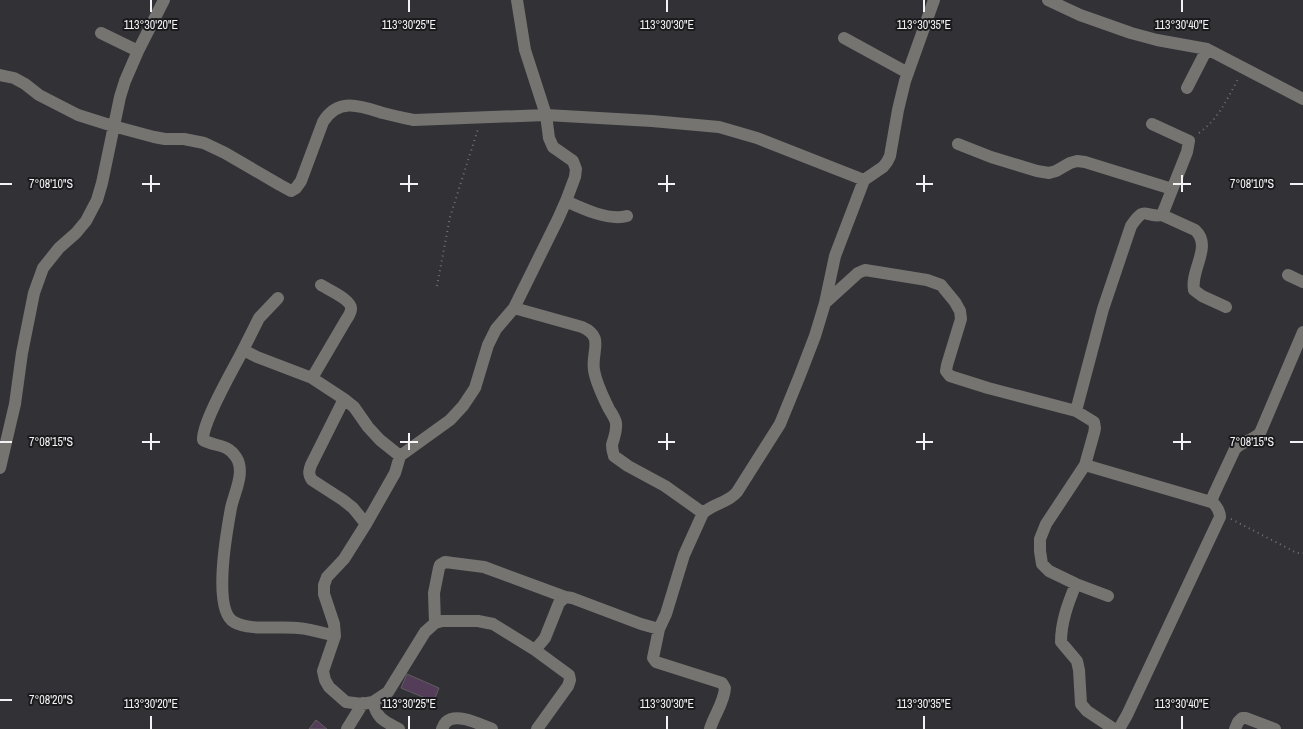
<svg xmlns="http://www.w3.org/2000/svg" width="1303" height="729" viewBox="0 0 1303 729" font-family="'Archivo Narrow',sans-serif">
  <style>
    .building { fill: #533d58; stroke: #615d62 }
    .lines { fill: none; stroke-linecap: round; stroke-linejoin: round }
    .path { stroke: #737276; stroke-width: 2; stroke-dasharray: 1 4; stroke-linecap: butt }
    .minor { stroke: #757471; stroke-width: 12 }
    .ticks { fill: none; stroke: #f3f3f6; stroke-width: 2 }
    .ticks-label { font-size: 12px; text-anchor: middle; fill: #f3f3f6; stroke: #1a191c; stroke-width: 4; stroke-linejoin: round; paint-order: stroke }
  </style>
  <rect width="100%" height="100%" fill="#323136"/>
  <path class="building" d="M407 674 439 688 431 708 422 705 425 698 401 688Z
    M316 720 327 729H309Z"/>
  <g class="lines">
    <path class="path" d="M1199 133C1219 118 1226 101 1238 79
      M437 286 450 217 478 129
      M1231 519 1297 553H1303"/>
    <path class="minor" d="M1048 0 1080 15 1131 33 1157 40 1207 49 1303 99
      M101 33 138 51
      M844 38 908 73
      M0 75 14 78 25 84 39 95 78 115 113 126 154 137 165 139H184L204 143 225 153 280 185 291 191 296 188 301 181 323 122C338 97 361 106 383 113 394 116 404 118 414 120L546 115 652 121 719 127 757 138 864 180
      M1187 88 1207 49
      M958 144 991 157 1037 171 1049 173 1056 171 1070 163 1077 161 1085 162 1172 189
      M566 201C583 209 609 221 627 216
      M1162 215 1195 230C1213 246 1190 270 1194 290L1202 296 1226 307
      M1288 275 1303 282
      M278 298 259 318 243 350 257 357 312 378 344 399 354 407 368 427 380 440 400 456 395 473 366 524 344 559 327 577 324 585V594L334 624 335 636 323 671 325 680 329 687 346 702 362 704 373 702 388 692 425 632 435 623 442 621H478L493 624 535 650 545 638 559 603 565 597 572 598 641 624 659 629 666 614 684 555 703 513C714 503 728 503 737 492L780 424 800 375 815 336 825 303 835 256 864 180 883 167 887 162 890 156 898 110 905 81 934 0
      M825 303 858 273 865 270 927 280 941 285 955 302 960 311 961 319 947 365 946 371 950 376 988 388 1076 411 1094 422 1095 428 1094 433 1085 465 1046 524 1040 539V551L1042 564 1049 571 1076 584 1108 596
      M514 308 582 327C605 337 591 351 594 370 596 383 603 397 609 409 612 414 615 418 616 423 617 433 614 436 612 445 612 449 613 453 614 456L628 466 665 486 703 513
      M243 350C234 368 202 422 203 440 215 447 227 443 236 457 246 472 234 493 231 508 227 530 212 610 234 622 249 631 280 626 298 628 311 629 323 633 335 636
      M312 378 346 320C348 317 351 313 351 309 352 300 329 290 321 285
      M344 399 311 465C309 471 308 474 312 480L343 500 353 508 366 524
      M1076 411 1103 309 1131 226C1146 204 1143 218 1162 215L1187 152 1189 141 1152 124
      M400 456 450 420 463 406 475 388 488 345 496 329 514 308 558 219 566 201 575 177 576 169 573 161 553 147 549 138 546 115 525 50 517 0
      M1085 465 1211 502
      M0 468 15 404 22 353 34 293 43 268 59 248 76 233 86 221 97 200 102 183 120 97 125 81 138 51 164 0
      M1076 584C1068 603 1061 622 1061 642L1077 661 1079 670 1081 704 1087 711 1114 729
      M435 623 434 593 439 568 440 565 445 562 484 567 565 597
      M659 629 653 658 656 662 722 683 725 688C724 703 714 715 710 729
      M535 650 569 675 570 680 568 686 537 729
      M373 702C377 719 384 721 399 729
      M347 729 363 703
      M442 729C443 727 444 724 446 722 457 712 481 725 492 729
      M1119 729 1127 715 1220 517C1220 512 1216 504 1211 502L1214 494 1235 449C1242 441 1253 441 1260 433L1303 332
      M1235 729 1238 722 1242 718H1246L1275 729"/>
  </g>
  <path class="ticks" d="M151 0V12M409 0V12M667 0V12M924 0V12M1182 0V12M151 175V192M409 175V192M667 175V192M924 175V192M1182 175V192M0 184H12M142 184H160M400 184H418M658 184H675M916 184H933M1173 184H1191M1290 184H1303M151 433V450M409 433V450M667 433V450M924 433V450M1182 433V450M0 442H12M142 442H160M400 442H418M658 442H675M916 442H933M1173 442H1191M1290 442H1303M0 700H12M151 716V729M409 716V729M667 716V729M924 716V729M1182 716V729"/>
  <g class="ticks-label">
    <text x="151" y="29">113°30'20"E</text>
    <text x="409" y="29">113°30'25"E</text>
    <text x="667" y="29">113°30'30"E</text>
    <text x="924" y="29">113°30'35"E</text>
    <text x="1182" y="29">113°30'40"E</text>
    <text x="51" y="188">7°08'10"S</text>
    <text x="1252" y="188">7°08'10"S</text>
    <text x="51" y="446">7°08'15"S</text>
    <text x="1252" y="446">7°08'15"S</text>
    <text x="51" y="704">7°08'20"S</text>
    <text x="151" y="708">113°30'20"E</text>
    <text x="409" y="708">113°30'25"E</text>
    <text x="667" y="708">113°30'30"E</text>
    <text x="924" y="708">113°30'35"E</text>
    <text x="1182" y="708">113°30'40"E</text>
  </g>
</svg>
